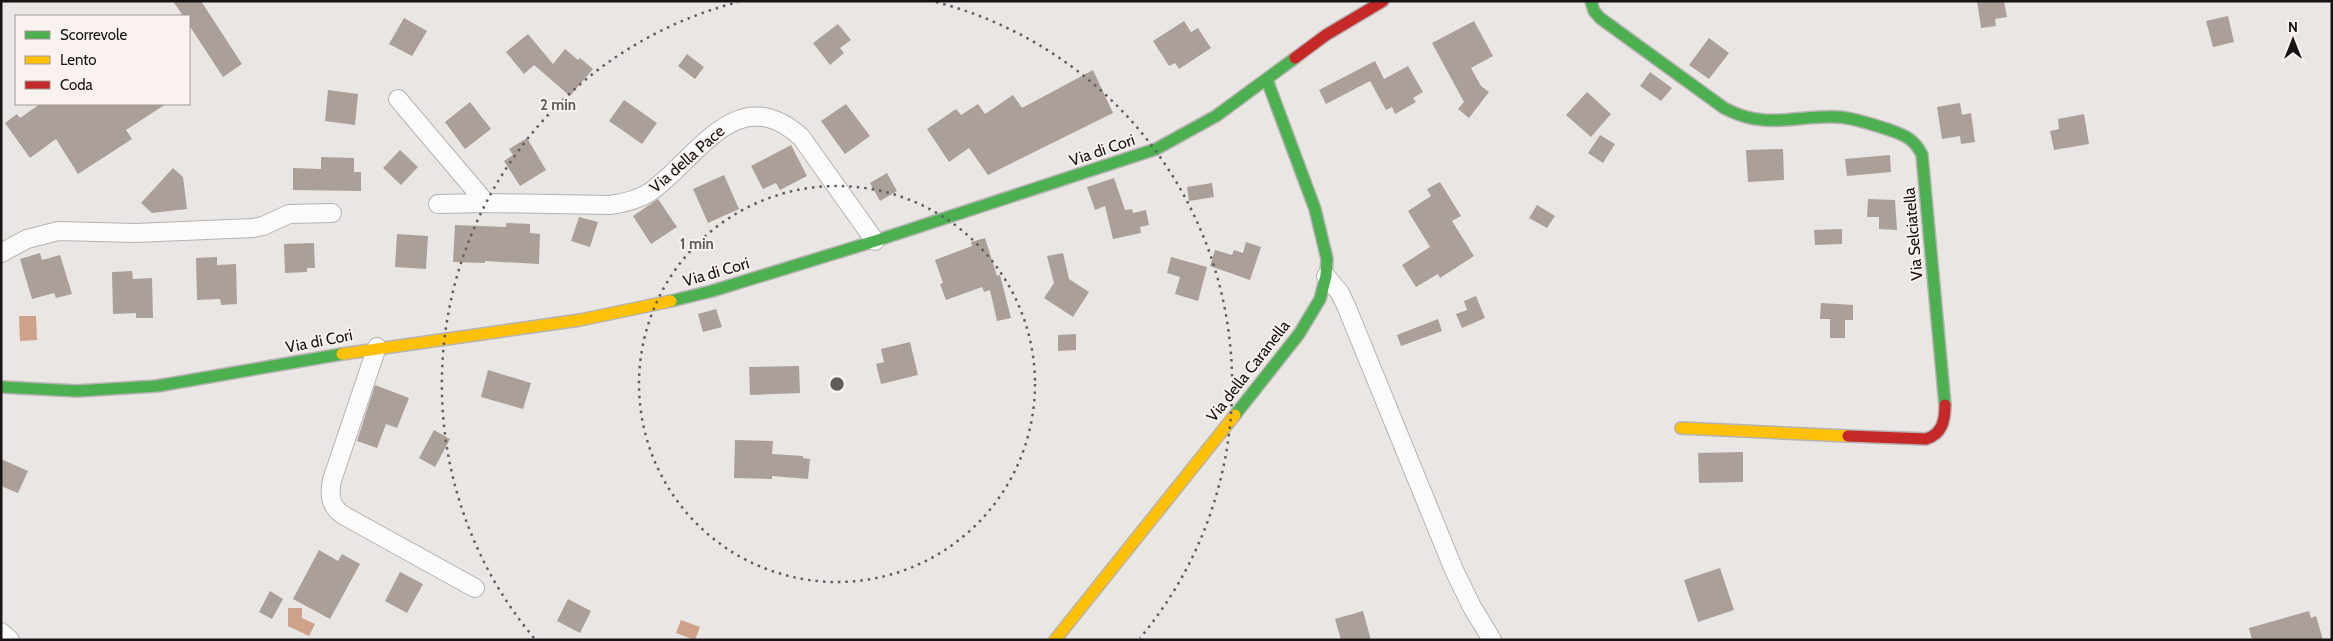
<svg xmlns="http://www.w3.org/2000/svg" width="2333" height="641" viewBox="0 0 2333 641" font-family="Cabin,sans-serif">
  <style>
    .water { fill: #cda18a }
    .building { fill: #ab9f99 }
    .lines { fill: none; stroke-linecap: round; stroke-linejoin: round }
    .street-casing { stroke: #b5b3b1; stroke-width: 20 }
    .fast-casing { stroke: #b5b3b1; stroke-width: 14 }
    .slow-casing { stroke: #b5b3b1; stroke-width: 14 }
    .jam-casing { stroke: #b5b3b1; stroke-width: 14 }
    .street { stroke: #fcfbfb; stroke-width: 18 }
    .fast { stroke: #4caf50; stroke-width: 11 }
    .slow { stroke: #ffc107; stroke-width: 11 }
    .jam { stroke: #c62828; stroke-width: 11 }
    .ring { fill: none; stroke: #605e5c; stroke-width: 2.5; stroke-dasharray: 2.5 5 }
    .labels { text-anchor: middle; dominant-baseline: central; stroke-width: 4; stroke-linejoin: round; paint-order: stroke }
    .street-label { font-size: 16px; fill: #171413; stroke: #f9f2ee }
    .centre { fill: #605e5c; stroke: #f9f2ee; stroke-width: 2.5 }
    .ring-label { font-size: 15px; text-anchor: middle; font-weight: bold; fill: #605e5c; stroke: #f9f2ee; stroke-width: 4; stroke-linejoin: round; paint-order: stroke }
  </style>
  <rect width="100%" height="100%" fill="#e9e6e4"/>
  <path class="water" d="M19 316H36L37 340 20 341Z
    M288 608H302V618L315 624 309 636 288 626Z
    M681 620 700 627 695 640 676 633Z"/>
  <path class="building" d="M173 1H201L242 64 223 77 189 25V16H183Z
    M1977 1H2004L2007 17 1995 19 1996 26 1981 28Z
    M2228 16 2234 42 2213 47 2206 21Z
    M404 18 427 31 412 56 389 44Z
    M1184 21 1191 32 1198 28 1211 48 1179 69 1175 63 1169 66 1153 41Z
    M1474 21 1493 56 1471 68 1481 86 1489 92 1469 118 1458 109 1464 102 1432 43Z
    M838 24 851 40 840 48 844 53 830 65 813 43Z
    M528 34 553 64 565 49 578 60 580 58 593 69 570 96 534 65 524 74 506 52Z
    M1709 38 1729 53 1709 79 1689 65Z
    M687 54 704 67 695 79 678 66Z
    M1375 61 1384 79 1408 66 1423 92 1413 98 1416 102 1395 114 1392 107 1386 110 1370 81 1326 104 1319 90Z
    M1093 70 1113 113 988 175 969 148 949 162 927 129 956 109 961 115 978 104 985 114 1013 95 1022 108Z
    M1650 72 1672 88 1661 101 1640 86Z
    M328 90 358 94 355 125 325 121Z
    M1587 92 1611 114 1591 137 1566 115Z
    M624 100 657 123 642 144 609 121Z
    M470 102 491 129 465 149 445 122Z
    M1960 103 1962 115 1971 113 1975 142 1961 144 1960 136 1942 139 1937 107Z
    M40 104H166L126 130 132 139 78 174 56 139 30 158 5 123 17 114 20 118Z
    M846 104 870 136 845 154 821 121Z
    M2084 114 2089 144 2054 150 2050 131 2059 129 2058 119Z
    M1600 135 1615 144 1603 163 1588 153Z
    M527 138 546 170 520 186 504 161 513 155 509 149Z
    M791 145 807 176 780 190 776 183 763 189 751 166Z
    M1783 149 1784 180 1748 182 1746 150Z
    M400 150 418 167 401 185 383 168Z
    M1890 155 1891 172 1847 176 1845 159Z
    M321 157 354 158V172H361V191L293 190V168L321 169Z
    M173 168 183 177 187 209 152 213 141 203Z
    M887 173 897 191 880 201 870 183Z
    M724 175 739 209 708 223 693 189Z
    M1114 178 1125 210 1132 209 1133 213 1146 210 1149 225 1140 227 1141 233 1113 239 1105 206 1095 210 1087 187Z
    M1440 182 1461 216 1452 221 1474 256 1440 278 1438 274 1416 287 1402 265 1430 247 1408 211 1431 196 1427 189Z
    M1212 183 1214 197 1189 201 1187 187Z
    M658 199 677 227 651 244 633 216Z
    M1868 199 1895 200 1897 230 1879 229V217H1867Z
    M1537 205 1555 216 1547 228 1529 218Z
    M579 217 598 222 590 247 571 241Z
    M506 223 530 224V233L540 234 539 264 485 261V263L453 262 455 225 506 227Z
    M1842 229V244L1815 245 1814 230Z
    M397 234 428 236 426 269 395 267Z
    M985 238 997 276 1000 275 1011 318 997 321 990 290 984 292 982 287 946 300 940 284 943 283 935 260 972 246 971 242Z
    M1246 242 1261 247 1250 280 1210 266 1215 250 1232 255 1234 250 1243 253Z
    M314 243 315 268H307V272L285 273 284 244Z
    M40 253 42 260 60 255 72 294 56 298 54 293 32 299 20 259Z
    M1063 253 1069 279 1089 292 1073 317 1044 298 1054 283 1047 256Z
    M217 257V265L236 264 237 304 221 305 220 299 197 300 196 258Z
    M1171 257 1207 267 1198 301 1175 294 1180 277 1167 273Z
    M132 271 133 279 152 278 153 318H136V313L113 314 112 272Z
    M1476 296 1485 318 1462 328 1456 314 1467 310 1464 301Z
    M1821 303 1853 305V320H1845V338H1830V319H1820Z
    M716 309 722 327 703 332 698 314Z
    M1438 319 1442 331 1401 346 1397 335Z
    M1076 334V350L1058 351V335Z
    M910 342 918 375 881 384 876 364 884 362 881 349Z
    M799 366 800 393 750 395 749 367Z
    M488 370 531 383 523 409 481 397Z
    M375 385 409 398 397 428 386 424 377 448 357 441Z
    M434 430 450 439 435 467 419 458Z
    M735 440 773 441 772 454 803 456V458L810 459 808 479 772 476V479L734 478Z
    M1743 452V482L1699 483 1698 453Z
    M1 459 28 471 18 493 1 486Z
    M319 550 338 561 342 554 360 564 330 619 293 599Z
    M1720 568 1734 610 1698 622 1684 580Z
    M400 572 423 584 407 613 385 601Z
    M270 591 283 599 272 619 259 612Z
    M568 599 591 611 580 633 557 621Z
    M1363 611 1371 640H1341L1335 619Z
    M2309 611 2311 618 2316 616 2323 640H2252L2249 628Z"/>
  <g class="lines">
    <defs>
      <path id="street" d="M398 99 486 203 610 205C624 203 638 200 650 192 697 159 737 79 801 137L875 241
        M438 204 486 203
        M1 253 27 239 58 231 136 233 253 228 263 226 289 214 332 213
        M1326 276 1340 293 1347 308 1454 570 1472 607 1492 640
        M377 347 332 480C329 495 330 506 343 515L475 588
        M1 632 10 640"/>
      <path id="fast" d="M1591 1 1594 11 1600 18 1724 108C1737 115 1749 119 1764 120 1789 122 1813 115 1838 117 1854 118 1871 124 1887 129 1904 135 1914 138 1922 155L1945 405
        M671 301 712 291 875 241 1156 149 1216 116 1295 58
        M1 387 77 391 157 386 342 354
        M1235 415 1299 334 1320 299 1326 276 1327 259 1315 209 1267 80"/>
      <path id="slow" d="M342 354 580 320 671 301
        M1681 428 1848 436
        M1055 640 1235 415"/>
      <path id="jam" d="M1295 58 1326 35 1383 1
        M1848 436 1926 439C1942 434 1945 421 1945 405"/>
    </defs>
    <use href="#street" class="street-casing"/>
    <use href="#fast" class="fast-casing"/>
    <use href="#slow" class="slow-casing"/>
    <use href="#jam" class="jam-casing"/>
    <use href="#street" class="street"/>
    <use href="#fast" class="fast"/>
    <use href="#slow" class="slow"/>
    <use href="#jam" class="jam"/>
  </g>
  <g class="ring">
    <circle cx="837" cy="384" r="198"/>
    <path d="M534 638A395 395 0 0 1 738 2M936 2A395 395 0 0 1 1140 638"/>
  </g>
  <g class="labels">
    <g class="street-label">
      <text transform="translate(1102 150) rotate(-19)">Via di Cori</text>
      <text transform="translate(687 159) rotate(-41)">Via della Pace</text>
      <text transform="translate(1913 234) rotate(-95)">Via Selciatella</text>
      <text transform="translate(716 272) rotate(-16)">Via di Cori</text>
      <text transform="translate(319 341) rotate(-11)">Via di Cori</text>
      <text transform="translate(1248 371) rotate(-52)">Via della Caranella</text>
    </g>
  </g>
  <circle cx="837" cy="384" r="8" class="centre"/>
  <g class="ring-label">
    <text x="558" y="110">2 min</text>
    <text x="697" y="249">1 min</text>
  </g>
  <rect width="2333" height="641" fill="none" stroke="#171413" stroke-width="5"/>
  <rect x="15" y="15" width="175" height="90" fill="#f9f2ee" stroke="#9f9996"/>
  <rect x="25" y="31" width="25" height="8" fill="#4caf50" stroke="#9f9996"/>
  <text x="60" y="40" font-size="15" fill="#171413">Scorrevole</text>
  <rect x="25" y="56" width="25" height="8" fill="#ffc107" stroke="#9f9996"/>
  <text x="60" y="65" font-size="15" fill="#171413">Lento</text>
  <rect x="25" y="81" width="25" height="8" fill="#c62828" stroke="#9f9996"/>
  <text x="60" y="90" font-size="15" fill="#171413">Coda</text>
  <g transform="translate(2293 40)" stroke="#f9f2ee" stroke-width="4" paint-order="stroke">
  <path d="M0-4L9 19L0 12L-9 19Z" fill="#171413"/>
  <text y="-8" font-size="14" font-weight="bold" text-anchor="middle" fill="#171413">N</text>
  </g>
</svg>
